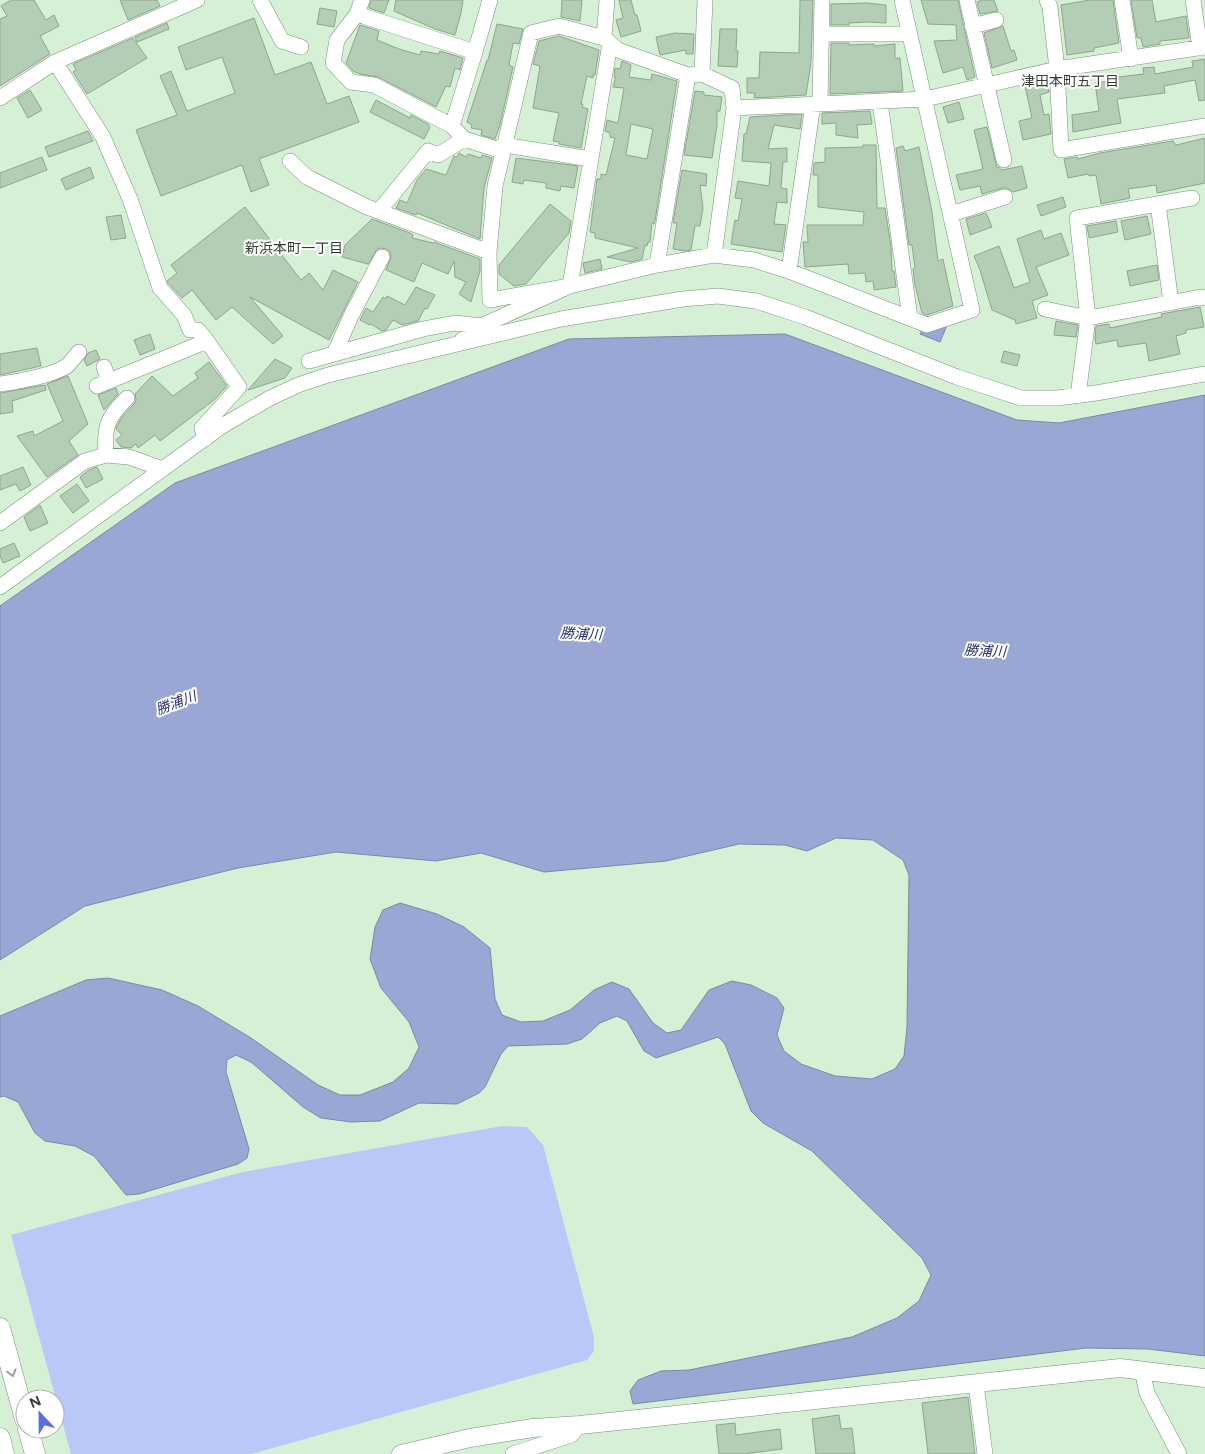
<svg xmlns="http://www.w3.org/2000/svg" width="1205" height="1454" viewBox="0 0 1205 1454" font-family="Figtree,'Noto Sans JP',sans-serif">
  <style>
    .green { fill: #bbc7f6 }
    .water { fill: #9aa7d5; stroke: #7b88a5 }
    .building { fill: #b4ceb5; stroke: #8da58d; fill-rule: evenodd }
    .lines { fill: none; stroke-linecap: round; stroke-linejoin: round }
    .minor-casing { stroke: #789079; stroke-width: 16 }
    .tertiary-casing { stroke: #789079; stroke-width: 19 }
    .secondary-casing { stroke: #789079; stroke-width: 21 }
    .minor { stroke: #fff; stroke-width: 15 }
    .tertiary { stroke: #fff; stroke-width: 18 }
    .secondary { stroke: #fff; stroke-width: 20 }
    .oneway { stroke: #9a9f9a }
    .labels { text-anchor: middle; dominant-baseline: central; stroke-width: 4; stroke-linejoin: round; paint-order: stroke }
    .neighbourhood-label { font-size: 14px; fill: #343f34; stroke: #fff }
    .water-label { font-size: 14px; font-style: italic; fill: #29326b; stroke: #fff }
  </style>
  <rect width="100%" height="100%" fill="#d6f0d6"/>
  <path class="green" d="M502 1126 527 1127 543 1145 594 1337V1351L587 1360 251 1454H71L11 1235 243 1172Z"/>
  <path class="water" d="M948 323 940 342 920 334 923 328Z
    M785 334 1017 420 1059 423 1205 395V1356L1148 1349 1086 1348 633 1404 630 1391 638 1380 661 1371 689 1370 852 1337 897 1318 919 1301 931 1275 922 1258 812 1151 763 1123 751 1111 725 1044 718 1037 656 1058 644 1051 627 1021 617 1016 600 1023 582 1039 567 1044 508 1046 501 1054 485 1087 479 1093 457 1104 419 1103 380 1121 351 1122 321 1118 303 1107 251 1062 236 1055 227 1060 226 1072 249 1149 247 1158 238 1164 139 1194 126 1195 94 1156 75 1146 45 1141 35 1133 18 1102 4 1096 0 1097V1016L86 980 108 978 162 990 198 1006 251 1038 318 1085 340 1095H360L393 1082 409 1068 419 1047 409 1022 381 988 370 959 375 927 383 910 400 903 437 914 464 927 490 948 495 999 502 1015 521 1022 543 1021 570 1010 594 990 612 982 629 989 653 1023 667 1033 681 1030 709 990 732 981 751 985 777 998 784 1008 777 1035 784 1051 801 1064 835 1076 872 1079 895 1069 904 1056 907 1027 909 875 903 860 873 840 836 838 807 851 785 845 739 844 666 861 544 872 481 853 436 861 336 852 238 868 85 906 0 960V606L175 483 569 339Z"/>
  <path class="building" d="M11 0H34L46 20 54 15 59 26 40 36 50 54 0 86V19L7 16 1 6Z
    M120 0H157L160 6 128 20Z
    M371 0H389L384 13 369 8Z
    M396 0H463L461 13 455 35 435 29 394 11Z
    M562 0H582L580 21 561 17Z
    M619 0H631L635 15H637L641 31 621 37 616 20 623 18Z
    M800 0H813L811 62 806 95 754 98 755 93H747V78H759L760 52 799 53Z
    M921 0H958L975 77 967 80 963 67 943 73 934 41 957 40 956 25 928 24Z
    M982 0H994L998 11 980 14 977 2Z
    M1090 0H1113L1119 43 1094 48V51L1067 55 1061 5Z
    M1131 0H1152L1156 22 1186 16 1189 38 1160 41V44L1143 47 1141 38H1137Z
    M867 3 886 5V23L867 22 849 23V25H831V4Z
    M320 8 337 11 334 27 317 24Z
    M254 18 275 75 311 62 327 104 349 96 359 122 259 159 269 185 251 192 242 165 161 196 136 130 177 115 160 76 171 71 187 111 235 93 222 57 186 70 178 47Z
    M167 23 169 29 137 42 135 37Z
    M497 24 523 29 519 44 513 43 509 65 513 67 500 125 495 139 481 135 482 130 471 128 472 125 467 122 487 60H488Z
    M360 25 379 31 377 40 399 49 420 55 421 51 439 54 440 51 463 58 460 70 455 68 450 87 446 86 436 107 378 77 360 74 353 71 346 63Z
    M1003 26 1011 51 1014 50 1017 60 992 68 984 33Z
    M720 29H737L736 51H738L737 67 718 66Z
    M675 33 694 34 693 54H686V50L660 55 656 37Z
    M559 36 599 50 595 75H593V78L587 76 581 104H583L582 107 588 109 581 148 559 144V142L553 141 559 113 533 108 540 66 533 64 539 41Z
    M133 38 147 58 87 94 73 72 76 70 73 64Z
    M831 43H849V45L874 44V46L895 44V58H900L903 91 830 94Z
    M1205 59V100L1199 101 1195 80 1164 86 1165 93 1117 99 1121 123 1073 132 1072 115 1099 111 1095 83 1119 80 1118 77 1144 74 1143 68 1154 67 1155 74 1193 67 1192 61Z
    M622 61 631 65 629 77 651 80 652 74 677 81 655 221 654 224 652 223 650 242H648L647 246 645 245 642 259 631 262 607 257 638 248 595 238V233L590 232 597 179H601V174L606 175 615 138 610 137V133L605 131 607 120 618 123 624 88 613 87 616 77H614L615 68 620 69ZM631 124 653 129 647 159 626 155Z
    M1047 81 1049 92 1040 95 1044 115 1049 114 1051 134 1023 140 1019 121 1032 118 1025 86Z
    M30 90 42 110 28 118 17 98Z
    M695 91 704 92V95L722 97 720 111H717V125L712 158 684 155Z
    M376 100 410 118 411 115 428 124 430 127 424 139 370 112Z
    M959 102 964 119 948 123 943 107Z
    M870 111 872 124 857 125 858 138 836 135V123L822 124V113Z
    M802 114 800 129 774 125 768 149 787 148V162H783L781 188 787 189V203L777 202 774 224 786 225 782 252 731 244 735 220 738 221 742 199 735 198 738 181 769 186 771 163 742 161 744 134H746L750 117Z
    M987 127 997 168 998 167 1002 170 1022 166 1027 188 1013 192 1007 188H1003L982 194 980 186 960 190 956 175 983 169 974 130Z
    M88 131 93 141 49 157 45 147Z
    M1205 138V183L1157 193 1156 185 1128 189 1130 198 1101 204 1096 175 1089 176 1088 174 1068 178 1064 159 1077 157 1078 159 1100 153 1173 141 1176 145Z
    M863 145H876L877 208H885L891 247 892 271H894L896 287 874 290 873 281 866 282 865 273 849 274 848 264 805 267 803 242H808L807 225H863L864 212 818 207V175H813L814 163 825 162V148L863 147Z
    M903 146 905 151 919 147 932 212 938 261 943 259 953 306 927 315 922 313 915 285 913 269 915 268 912 245H909L896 148Z
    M459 153 466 157 468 154 481 158 482 155 492 158 484 188 480 239 417 213 416 215 396 208 400 200 407 203 417 180 426 169 446 175 454 156 457 157Z
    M42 157 47 170 0 188V173Z
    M516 158 578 166 574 188 561 186 560 191 546 188V183L524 180 523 184 512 182Z
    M90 167 94 178 66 190 61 179Z
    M682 170 707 174 706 186 700 185 703 208 700 226H695L691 250 685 251 673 249 677 223H673Z
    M1063 197 1066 207 1041 216 1037 205Z
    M550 204 571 221 569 233 526 284 514 286 499 274V265Z
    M245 207 301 280 309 273 323 290 333 270 358 282 329 340 250 297 283 336 273 344 232 307 216 320 192 290 182 298 168 283 167 281 177 273 171 265Z
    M986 213 992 227 970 235 966 219Z
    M121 215 126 238 111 240 106 217Z
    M1147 216 1151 234 1125 240 1121 221Z
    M372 219 410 233 413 235 412 238 433 243 434 242 480 259V271L471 302 459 294 466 282 455 277 454 261 448 274 422 263 414 282 386 270 391 257 390 252 386 249 381 248 377 249 368 264 342 257 345 245Z
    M1116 221 1118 232 1089 238 1087 226Z
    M1041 230 1044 239 1061 233 1069 255 1036 267 1048 295 1032 301 1037 318 1016 324 1015 320 992 310 980 270 974 256 999 246 1014 288 1030 282 1017 239Z
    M600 259 602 269 585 273 583 263Z
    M1157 265 1159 280 1130 286 1127 271Z
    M416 287 435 295 427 309 425 308 418 321 402 325 393 320 386 330 382 331 371 324 370 325 360 320 366 308 373 312 383 297 386 299 387 296 405 305Z
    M1200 307 1204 327 1186 330V333L1176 336 1180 354 1149 361 1146 343 1118 347 1117 340 1096 344 1095 339 1096 326 1109 324 1110 328 1162 317 1161 314Z
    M1056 321 1078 325 1076 337 1054 335Z
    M150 334 155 349 140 355 134 340Z
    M37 348 41 366 0 375V354Z
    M96 350 100 359 87 366 84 360 88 353Z
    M1004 351 1020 355 1017 366 1001 362Z
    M275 359 292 368 285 378 248 390Z
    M209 362 227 386 214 400 160 441 155 435 138 448 136 444 131 448 121 447 116 440 122 435 116 429 117 426 122 417 134 404 136 400 135 394 152 376 173 396 198 378 195 373Z
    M68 376 88 424 69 441 78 455 47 477 17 436 33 431 34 436 63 421 47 384Z
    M45 385 46 390 12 401 13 412 0 414V393Z
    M116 388 118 394 104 410 98 395Z
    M23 467 31 485 20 491 16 484 0 490V476Z
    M97 467 103 479 86 488 80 477 89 470Z
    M77 484 89 501 73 513 60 496Z
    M40 505 48 523 30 531 24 517Z
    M14 543 20 556 3 563 0 556V549Z
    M968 1397 975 1454H928L922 1403Z
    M839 1415 841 1429 852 1428 855 1454H816L812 1419Z
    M735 1423 736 1435 780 1429 782 1449 743 1454H719L716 1425Z"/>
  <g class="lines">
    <defs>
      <path id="minor" d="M260 0 282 41 301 47
        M362 0 357 14 337 40 333 63 351 82 374 85 452 126 464 139 496 149 505 145 590 159
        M967 0 1004 160
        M1047 0 1050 7 1057 69 1061 150 1205 126
        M1122 0 1131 59
        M1193 0 1200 48
        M357 14 475 52
        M972 26 996 20
        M821 34H910
        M604 38 607 0
        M610 43 570 286 490 300 489 252 495 186 531 33 559 26 604 38 618 50 688 75 702 74 732 88 734 108 714 255
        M55 62 103 137 130 199 160 288 184 315 190 330H198L207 341
        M702 74 705 0
        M0 98 55 62 197 0
        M880 102 910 318
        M820 104 822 0
        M734 108 925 99 1057 69 1205 47
        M452 126 475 52 490 0
        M290 161 307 177 367 207 489 252
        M1158 204 1171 303
        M379 211 428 151 438 155 464 139
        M951 214 1005 197
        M657 265 688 75
        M789 271 813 104
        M1045 309 1088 318 1201 297 1205 298
        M462 340 481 326 570 286 657 265 714 255 754 260 789 271 927 325 972 310 902 0
        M334 354 352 314 382 257
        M309 361 423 329 455 323 481 326
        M104 367 109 381
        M0 384C16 382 56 375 68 365 72 361 75 356 79 352
        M97 386 207 341 239 387 202 428 205 439
        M1078 396 1088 318 1077 218 1192 198
        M106 455C104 426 107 418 127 398
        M0 523 85 461 106 455 129 457 163 469
        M0 587 222 426 270 398 298 385 328 375 561 319 683 299 718 296 756 301 805 317 957 377 1021 398H1057L1096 393 1205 374
        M1142 1370 1147 1393 1179 1454
        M976 1384 985 1454
        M513 1454 571 1435 580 1425"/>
      <path id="tertiary" d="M401 1454 470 1438 533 1428 580 1425 1120 1368 1205 1378"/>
      <path id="secondary" d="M0 1328 25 1419
        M28 1429 35 1454
        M0 1438 4 1454"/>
    </defs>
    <use href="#minor" class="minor-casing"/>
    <use href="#tertiary" class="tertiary-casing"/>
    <use href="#secondary" class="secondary-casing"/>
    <use href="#minor" class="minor"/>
    <use href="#tertiary" class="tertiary"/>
    <use href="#secondary" class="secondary"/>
  </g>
  <defs><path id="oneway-chevron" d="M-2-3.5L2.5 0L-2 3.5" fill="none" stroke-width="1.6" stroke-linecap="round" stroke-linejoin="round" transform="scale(1.25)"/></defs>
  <use class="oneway" href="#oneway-chevron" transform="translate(12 1373) rotate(75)"/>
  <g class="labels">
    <g class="neighbourhood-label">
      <text x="1070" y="81">津田本町五丁目</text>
      <text x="294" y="248">新浜本町一丁目</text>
    </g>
    <g class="water-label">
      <text transform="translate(581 634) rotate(3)">勝浦川</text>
      <text transform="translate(985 651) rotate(3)">勝浦川</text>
      <text transform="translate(176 703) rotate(-21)">勝浦川</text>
    </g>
  </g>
  <g transform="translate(40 1414) rotate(338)"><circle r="24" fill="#ffffff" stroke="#aeb2ae"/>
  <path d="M0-4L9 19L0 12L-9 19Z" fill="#596ce2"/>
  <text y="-8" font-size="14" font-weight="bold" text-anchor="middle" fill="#343f34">N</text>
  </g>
</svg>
